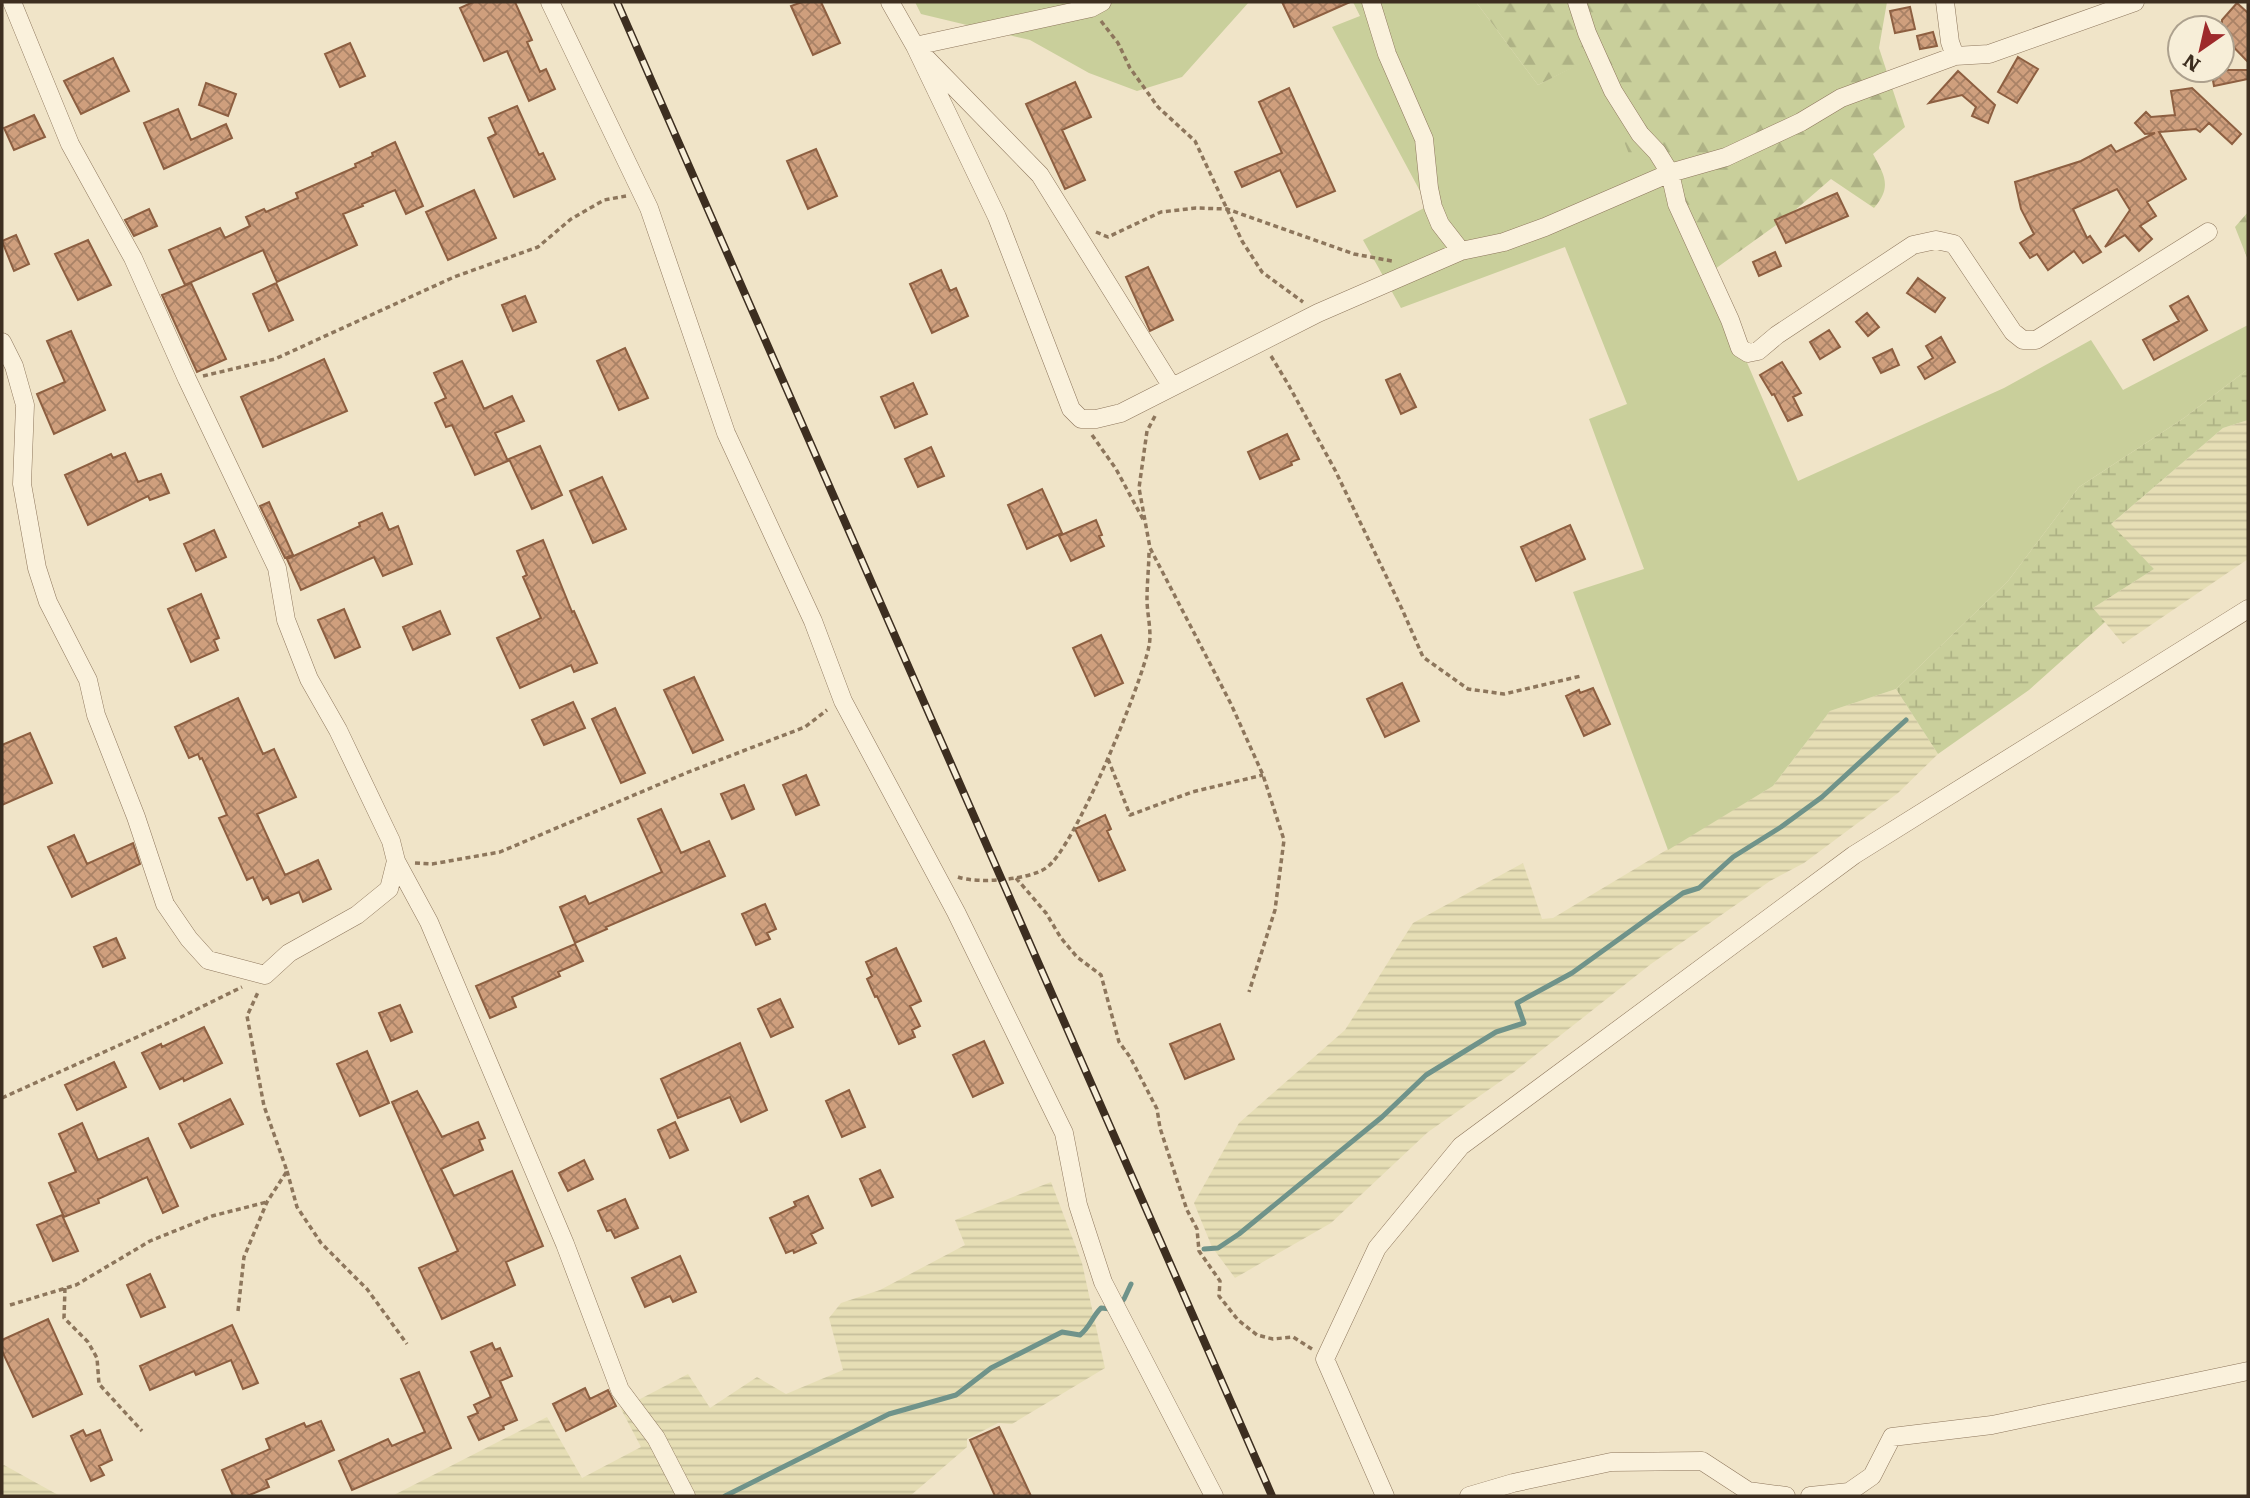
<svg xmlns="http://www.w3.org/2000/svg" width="2250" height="1498" viewBox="0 0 2250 1498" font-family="Literata,serif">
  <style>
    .farmland { fill: url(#farmland-rules) }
    .green { fill: #c9cf9b }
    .forest { fill: url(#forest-firs) }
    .wetland { fill: url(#wetland-marsh) }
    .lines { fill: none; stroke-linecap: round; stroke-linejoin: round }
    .stream { stroke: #6f938a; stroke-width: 5 }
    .building { fill: url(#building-cross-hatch); stroke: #8d5f41; stroke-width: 2 }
    .minor-casing { stroke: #8d765c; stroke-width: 19 }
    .path { stroke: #8d765c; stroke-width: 3.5; stroke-dasharray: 5 3.5; stroke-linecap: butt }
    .minor { stroke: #faf1dc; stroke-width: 18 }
    .rail-casing { stroke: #3d2e20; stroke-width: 8 }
    .rail { stroke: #f7eed8; stroke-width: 5; stroke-dasharray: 16; stroke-linecap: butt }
  </style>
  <defs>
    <pattern id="farmland-rules" width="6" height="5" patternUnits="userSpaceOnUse" patternTransform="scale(1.75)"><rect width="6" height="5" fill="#e6deb5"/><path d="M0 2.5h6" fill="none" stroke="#c6bf9b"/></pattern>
    <pattern id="forest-firs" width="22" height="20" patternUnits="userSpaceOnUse" patternTransform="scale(1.75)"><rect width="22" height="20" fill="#c9cf9b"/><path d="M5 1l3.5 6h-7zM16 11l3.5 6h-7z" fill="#aeb285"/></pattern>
    <pattern id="wetland-marsh" width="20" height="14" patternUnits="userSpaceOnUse" patternTransform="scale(1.75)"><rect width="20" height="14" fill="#c9cf9b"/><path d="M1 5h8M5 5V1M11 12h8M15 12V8" fill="none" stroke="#aeb285"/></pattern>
    <pattern id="building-cross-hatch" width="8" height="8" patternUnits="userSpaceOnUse" patternTransform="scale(1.75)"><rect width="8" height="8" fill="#cf9f7d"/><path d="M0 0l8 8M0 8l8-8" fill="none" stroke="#a98266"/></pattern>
  </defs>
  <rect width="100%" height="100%" fill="#f0e4c8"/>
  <path class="farmland" d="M2248 420V559L2123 644 2093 608 2154 569 2110 525 2223 428Z
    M1896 689 1938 754 1898 793 1804 863 1770 881 1651 964 1514 1072 1428 1132 1331 1223 1235 1278 1212 1247 1194 1203 1239 1123 1345 1030 1413 923 1523 863 1542 919 1553 918 1773 786 1830 711Z
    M1051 1182 1082 1263 1105 1368 1012 1424 998 1423 967 1439V1447L910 1496H392L547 1417 582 1478 641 1447 621 1409 688 1374 710 1408 757 1377 786 1394 843 1370 829 1318 841 1303 880 1290 965 1245 955 1220Z
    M4 1465 60 1496H2V1466Z"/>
  <path class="green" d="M915 2H1249L1182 77 1137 91 1089 73 1030 40 921 14Z
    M1353 2H1476L1538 85 1592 57 1662 165 1798 481 2004 388 2091 340 2123 390 2248 325V369L2184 418 2079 487 2008 581 1896 689 1830 711 1773 786 1668 850 1573 592 1644 569 1589 419 1627 404 1565 247 1401 308 1363 240 1428 206 1332 27 1360 16Z"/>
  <path class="forest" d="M1476 2H1887L1879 48 1905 127 1873 154C1885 176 1892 187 1874 208L1831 179 1786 218 1708 274 1662 165 1629 154 1592 58 1538 85Z
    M2248 212V260L2235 227Z"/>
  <path class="wetland" d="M2248 369V420L2223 428 2111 524 2154 569 2093 608 2105 622 2029 690 1938 754 1896 689 2008 581 2079 487 2184 418Z"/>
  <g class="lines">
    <path class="stream" d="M1204 1249 1218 1248 1239 1234 1382 1117 1426 1075 1496 1032 1524 1023 1517 1003 1572 973 1683 893 1699 888 1733 857 1781 827 1822 797 1906 720
      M1119 1305 1124 1299 1131 1284
      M725 1496 889 1414 956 1395 991 1368 1062 1332 1080 1335C1090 1327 1092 1317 1101 1308L1111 1309"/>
  </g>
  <path class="building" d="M473 2H515L532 40 527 42 540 72 546 69 555 89 529 101 507 51 484 61 460 8Z
    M802 2H821L840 43 813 55 791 6Z
    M1282 2H1350L1294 27Z
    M2237 3 2248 13V62L2222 35V20Z
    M1910 7 1915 29 1895 33 1890 11Z
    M1933 32 1937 46 1920 49 1917 36Z
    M350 43 365 76 340 87 325 54Z
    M2018 57 2038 69 2017 103 1998 92Z
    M113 58 129 91 81 114 64 81Z
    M2211 70H2248V79L2214 86Z
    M1958 71 1995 105 1988 123 1972 116 1976 107 1962 95 1929 103Z
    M1075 82 1091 117 1062 130 1085 180 1065 189 1026 104Z
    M206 83 236 94 228 116 199 105Z
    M1289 88 1335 191 1297 207 1280 170 1242 187 1235 172 1282 153 1259 102Z
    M2192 88 2241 134 2232 144 2209 123 2200 132 2196 129 2159 132 2186 179 2147 202 2156 216 2140 226 2152 239 2139 251 2125 235 2105 247 2130 210 2117 189 2073 209 2087 238 2090 236 2101 252 2083 263 2074 251 2048 270 2037 254 2030 258 2020 243 2034 234 2021 209 2015 182 2081 161 2111 145 2116 152 2155 133 2145 134 2135 123 2146 112 2151 117 2175 115 2171 91Z
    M517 106 539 155 543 153 555 179 514 197 488 138 496 134 489 118Z
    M178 109 191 140 226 124 232 138 164 169 144 123Z
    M34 115 45 137 14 150 4 128Z
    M395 142 423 206 406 214 395 190 362 204 363 206 343 214 357 245 277 282 263 250 185 285 169 250 220 228 225 238 250 226 246 217 264 209 266 212 298 198 296 193 356 167 355 164 373 156 372 153Z
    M816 149 837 196 808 209 787 161Z
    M474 190 496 238 448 260 426 212Z
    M1837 193 1848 216 1786 243 1775 220Z
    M149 209 157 226 134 236 125 220Z
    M16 235 29 264 14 271 2 241Z
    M88 240 111 285 78 300 55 254Z
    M1775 252 1781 266 1759 276 1753 262Z
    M1148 267 1173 320 1150 331 1126 277Z
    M941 270 950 291 956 288 968 316 932 333 910 284Z
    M1918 278 1945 298 1935 312 1907 293Z
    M191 283 226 359 197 372 162 295Z
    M276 283 293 320 269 331 253 294Z
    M525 296 536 322 513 331 502 305Z
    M2188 296 2207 330 2154 360 2143 340 2179 321 2170 306Z
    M1867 313 1879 327 1868 336 1856 322Z
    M1829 330 1840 347 1820 359 1810 342Z
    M71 331 105 410 54 434 37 394 65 382 47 341Z
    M1941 337 1955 362 1925 379 1918 367 1933 358 1926 346Z
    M625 348 648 398 619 410 597 361Z
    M1892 349 1899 365 1881 373 1873 358Z
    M324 359 347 411 263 447 241 397Z
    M462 361 484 409 512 396 524 421 495 433 508 461 475 475 452 425 446 427 435 403 446 398 434 373Z
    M1782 362 1801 393 1793 397 1802 415 1788 421 1774 394 1772 395 1760 375Z
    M1400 374 1416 407 1401 414 1386 380Z
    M913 383 927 414 895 428 881 397Z
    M1287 434 1299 459 1291 462 1292 465 1260 479 1248 452Z
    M540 446 562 495 532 509 509 459Z
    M931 447 944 476 918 487 905 459Z
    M125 453 138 482 161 474 169 493 150 500 148 496 88 525 65 475 111 454 113 458Z
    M602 477 626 529 593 543 570 491Z
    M1042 489 1062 533 1027 549 1008 505Z
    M269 502 293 555 285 558 260 506Z
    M382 513 389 530 398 526 412 564 383 576 374 557 301 590 287 559 360 526 359 523Z
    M1096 520 1102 535 1099 536 1104 546 1071 561 1059 536Z
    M1570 525 1585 559 1536 581 1521 547Z
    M214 530 226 557 196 571 184 544Z
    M543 540 572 612 574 611 597 663 574 672 571 665 520 688 497 638 541 618 523 577 527 575 517 551Z
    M201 594 219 638 214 640 218 650 191 662 168 609Z
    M344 609 360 647 335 658 318 620Z
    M440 611 450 634 413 650 403 627Z
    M1101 635 1123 683 1095 696 1073 648Z
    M694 677 723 740 693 753 664 690Z
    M1402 683 1419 721 1385 737 1367 699Z
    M1593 688 1610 724 1584 736 1566 696 1579 690 1580 693Z
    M238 698 263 754 274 749 296 797 257 814 285 875 318 860 331 889 303 902 299 892 271 904 268 897 263 900 253 877 247 880 219 818 227 815 202 758 200 759 198 754 189 758 175 727Z
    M573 702 585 728 544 745 532 720Z
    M615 708 645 773 621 783 592 719Z
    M30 733 52 783 2 805V745Z
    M806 775 819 805 796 815 783 785Z
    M744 785 754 809 732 819 721 794Z
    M661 809 681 853 709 841 725 876 606 927 607 929 575 943 560 907 585 896 589 904 662 872 638 819Z
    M1105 815 1111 829 1107 831 1125 870 1099 881 1075 829Z
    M74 835 87 864 133 843 140 864 72 897 48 847Z
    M765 904 776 929 767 933 770 939 756 945 742 914Z
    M116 938 125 958 103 967 94 947Z
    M575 944 583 961 558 972 560 976 512 997 516 1007 490 1018 476 986Z
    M896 948 921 1001 910 1006 920 1026 912 1030 915 1037 899 1044 877 996 875 997 867 979 872 976 866 962Z
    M780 999 793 1027 771 1037 758 1009Z
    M400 1005 412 1032 391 1041 379 1013Z
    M1220 1024 1234 1059 1185 1079 1170 1044Z
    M204 1027 222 1063 184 1081 183 1078 160 1089 142 1053 161 1044 162 1047Z
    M984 1041 1003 1083 973 1097 953 1055Z
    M740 1043 767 1110 741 1122 730 1097 678 1118 661 1079Z
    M367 1051 389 1103 360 1116 337 1064Z
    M114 1062 126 1087 77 1110 65 1085Z
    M849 1090 865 1127 842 1137 826 1101Z
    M417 1091 442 1137 478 1122 485 1138 479 1140 483 1150 441 1169 454 1196 512 1171 543 1246 506 1262 515 1285 442 1319 419 1268 458 1251 392 1102Z
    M230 1099 243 1124 191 1148 179 1124Z
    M675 1122 688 1150 670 1158 658 1130Z
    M82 1123 98 1160 148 1138 178 1206 163 1213 147 1177 98 1199 99 1203 64 1217 49 1183 76 1172 59 1134Z
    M584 1160 593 1179 568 1191 559 1173Z
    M880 1170 893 1197 872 1206 860 1179Z
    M808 1196 823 1228 811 1234 816 1243 794 1253 793 1250 786 1253 770 1218 796 1206 794 1202Z
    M625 1199 638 1228 615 1238 611 1230 607 1231 598 1211Z
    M62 1215 78 1251 53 1261 37 1225Z
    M680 1256 696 1292 673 1302 670 1296 645 1307 632 1278Z
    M150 1274 165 1307 141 1317 127 1285Z
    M48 1319 82 1394 33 1417 2 1351V1340Z
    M232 1325 258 1383 243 1389 231 1360 196 1375 194 1371 150 1390 140 1366Z
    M492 1343 495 1350 500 1348 512 1376 500 1381 517 1420 503 1426 504 1429 479 1440 468 1417 478 1413 474 1405 491 1397 471 1352Z
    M419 1372 451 1448 352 1490 339 1461 388 1439 392 1446 425 1432 401 1379Z
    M585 1388 590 1399 608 1390 616 1406 566 1431 553 1404Z
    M321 1421 334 1450 266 1480 269 1487 247 1496H233L222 1470 270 1449 266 1439 304 1423 306 1427Z
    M999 1427 1031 1496H995L970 1440Z
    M83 1430 86 1436 100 1430 112 1460 99 1466 104 1475 91 1481 71 1436Z"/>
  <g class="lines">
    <defs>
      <path id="minor" d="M12 2 70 144 133 258 187 379 277 568 286 620 309 679 338 730 391 841 396 861 429 922 565 1244 620 1390 656 1438 686 1496
        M550 2 649 208 726 433 813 621 843 701 956 912 1064 1133 1078 1205 1103 1282 1214 1496
        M890 2 915 46 997 217 1071 409 1081 419H1096L1121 413 1318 313 1461 251 1504 242 1545 227 1670 173 1726 157 1801 122 1841 98 1955 56 1989 54 2135 2
        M1371 2 1387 54 1424 139 1429 188 1433 207 1440 224 1461 251
        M1577 2 1587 33 1613 91 1640 134 1657 152 1670 173 1677 204 1730 320 1740 348 1748 353 1758 351 1777 335 1913 245 1936 240 1954 244 2013 332 2023 340H2036L2208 232
        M1945 2 1950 42 1955 56
        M915 46 1091 8 1102 2
        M927 59 1040 175 1172 387
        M2 342 14 366 25 405 22 484 37 568 48 602 88 680 96 715 136 817 165 904 189 939 208 960 265 975 289 953 357 915 389 889 396 861
        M1385 1496 1325 1359 1377 1248 1461 1146 1854 855 2248 609
        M1469 1496 1513 1483 1611 1462 1702 1461 1748 1491 1786 1496
        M1810 1496 1849 1492 1872 1476 1892 1437 1992 1425 2248 1371"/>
    </defs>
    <use href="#minor" class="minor-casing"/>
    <path class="path" d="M1101 21 1118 43 1130 68 1158 107 1195 141 1242 241 1262 272 1303 302
      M1096 232 1108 237 1161 212 1196 208 1227 209 1354 254 1392 261
      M1271 356 1288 384 1335 470 1402 609 1423 657 1468 689 1504 694 1581 676
      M203 376 275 359 454 277 538 247 571 219 604 200 626 196
      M1155 416 1147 431 1139 488 1150 548 1231 704 1263 775 1284 840 1275 910 1249 992
      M1092 435 1116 469 1144 521
      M1108 759 1130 815 1192 792 1263 775
      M415 863 432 864 500 852 686 773 805 727 827 710
      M958 877C977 884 1029 880 1046 868 1074 850 1142 683 1149 646 1152 632 1147 614 1147 599 1147 583 1149 566 1149 550
      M1016 878 1046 913 1061 938 1077 957 1101 975 1119 1042 1130 1057 1157 1109 1160 1128 1179 1186 1187 1210 1197 1229 1199 1251 1220 1281 1219 1296 1238 1320 1257 1335 1273 1339 1293 1337 1312 1349
      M2 1098 177 1019 242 987
      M287 1171 297 1207 321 1243 367 1289 407 1344
      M65 1288 64 1318 88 1342 97 1358 99 1384 142 1431
      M10 1305 76 1285 150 1241 212 1216 267 1202
      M238 1311 244 1257 267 1202 287 1171 264 1106 247 1016 259 990"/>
    <use href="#minor" class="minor"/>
    <defs>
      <path id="rail" d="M617 2 1272 1496"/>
    </defs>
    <use href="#rail" class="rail-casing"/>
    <use href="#rail" class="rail"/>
  </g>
  <rect width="2250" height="1498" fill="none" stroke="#3d2e20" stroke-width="7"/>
  <g transform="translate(2201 49) rotate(214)"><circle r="33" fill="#f7eed8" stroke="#ada18e" stroke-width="2"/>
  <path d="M0-5L12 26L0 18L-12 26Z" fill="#9e2a2b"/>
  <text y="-10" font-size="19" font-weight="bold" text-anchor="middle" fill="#3d2e20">N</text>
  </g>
</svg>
